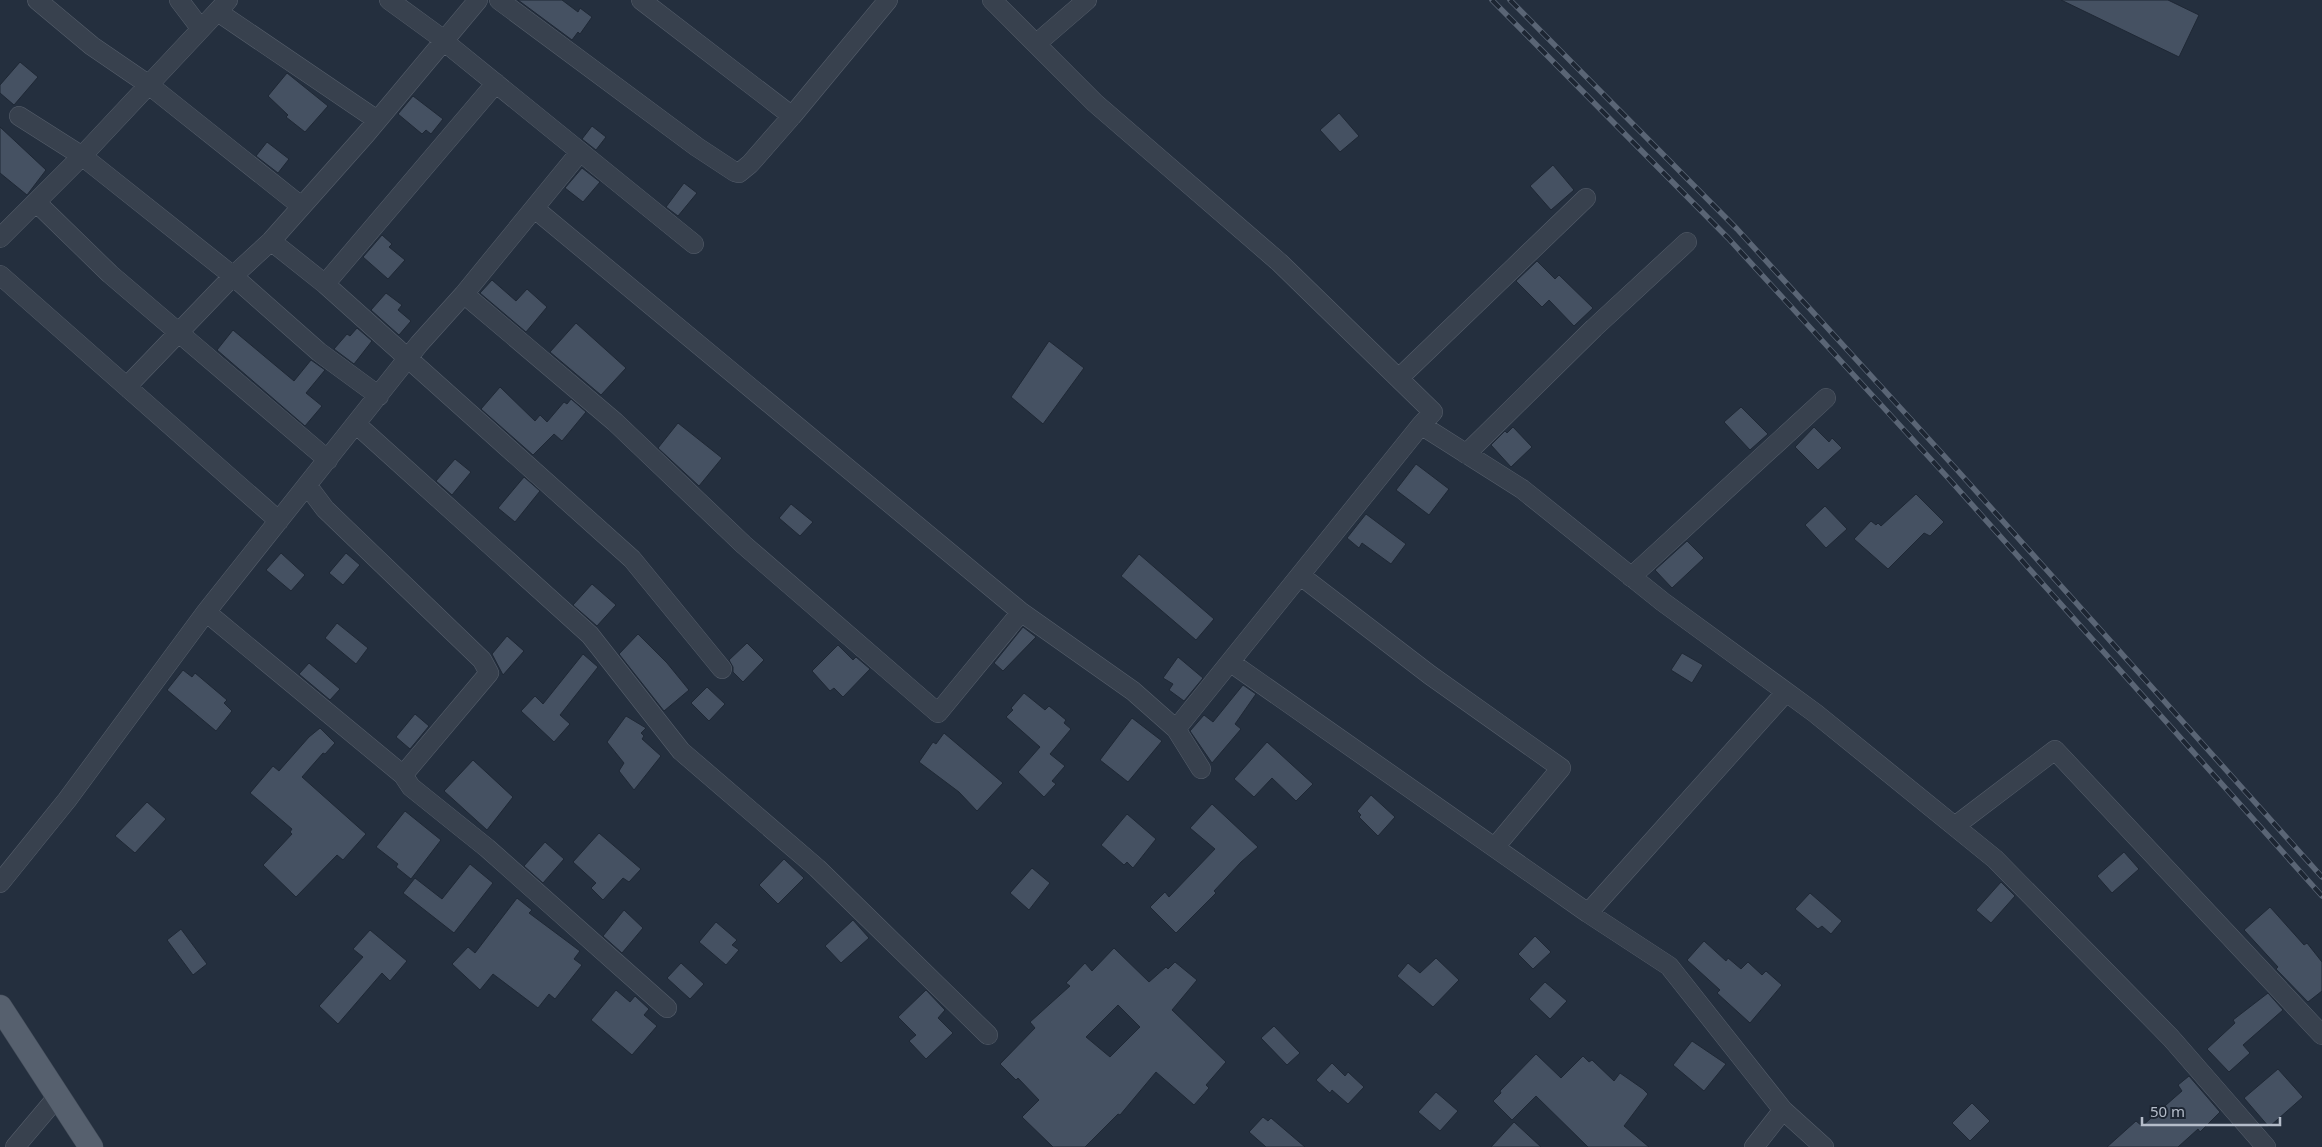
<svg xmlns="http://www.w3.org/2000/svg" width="2322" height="1147" viewBox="0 0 2322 1147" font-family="'Noto Sans',sans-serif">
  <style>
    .building { fill: #455162; stroke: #1f2835; fill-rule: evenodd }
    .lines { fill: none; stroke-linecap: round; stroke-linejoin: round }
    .minor-casing { stroke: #565f6c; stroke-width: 20 }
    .major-casing { stroke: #414a57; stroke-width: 25 }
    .minor { stroke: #38414e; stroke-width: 19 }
    .major { stroke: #56606e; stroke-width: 24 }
    .rail-casing { stroke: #5a6575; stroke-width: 5.5 }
    .rail { stroke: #1d2633; stroke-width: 4; stroke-dasharray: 11; stroke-linecap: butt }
  </style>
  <rect width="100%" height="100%" fill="#242f3e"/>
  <path class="building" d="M518 0H562L578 12 580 8 592 17 580 34 578 32 572 40Z
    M2061 0H2168L2199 15 2179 57Z
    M20 62 38 77 14 105 0 93V85Z
    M287 73 328 106 305 132 286 117 288 115 268 96Z
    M413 96 443 119 431 134 426 130 422 134 398 114Z
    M1339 113 1359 136 1340 152 1320 130Z
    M592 126 606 137 596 150 582 139Z
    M0 127 46 170 27 195 0 173Z
    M267 142 289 159 278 173 256 156Z
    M1553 165 1574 190 1551 210 1530 186Z
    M582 168 600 182 583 202 565 188Z
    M684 183 697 193 678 216 666 207Z
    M382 235 392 244 389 247 405 260 388 279 363 257Z
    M1537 261 1555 279 1559 275 1593 308 1574 326 1549 300 1542 307 1516 281Z
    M492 280 516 301 527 289 547 307 526 332 480 293Z
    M386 293 402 305 398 310 411 321 399 335 371 310Z
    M576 323 626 368 601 395 550 352Z
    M357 328 372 341 354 364 334 349 347 334 350 336Z
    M233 330 294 381 311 360 325 370 306 393 322 406 305 426 217 350Z
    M1049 341 1084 368 1043 424 1011 397Z
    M500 387 535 421 540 415 547 422 564 402 567 404 571 399 586 412 562 441 554 434 533 455 481 409Z
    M1741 407 1768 434 1750 450 1724 422Z
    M678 423 722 458 699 486 658 448Z
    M1513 427 1532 447 1511 467 1491 445 1505 431 1507 433Z
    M1814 427 1829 442 1832 438 1842 448 1818 470 1795 447Z
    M455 459 471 472 452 495 436 481Z
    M1416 464 1449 489 1429 515 1396 490Z
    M524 477 540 491 515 522 498 508Z
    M1916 494 1944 522 1930 536 1924 533 1888 569 1854 539 1871 521 1876 525 1878 523 1881 526Z
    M791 504 813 522 800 536 779 518Z
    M1825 506 1847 529 1826 548 1805 525Z
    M1366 514 1406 544 1391 564 1362 543 1359 548 1347 538Z
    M1687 541 1704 558 1672 588 1655 570Z
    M281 553 305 575 291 591 266 570Z
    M346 553 360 565 343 585 329 573Z
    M1139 554 1214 619 1196 640 1121 576Z
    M592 584 616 605 597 626 573 605Z
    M337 623 368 648 356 664 325 638Z
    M1023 627 1036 637 1003 671 994 663Z
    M638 634 667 663 689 690 664 711 619 654Z
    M507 636 524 651 503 675 492 654Z
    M747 643 764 660 743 682 733 672V667L729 660Z
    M838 645 853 660 856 657 870 669 843 697 834 688 830 691 812 671Z
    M1682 653 1703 665 1692 683 1671 670Z
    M583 654 598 667 560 715 570 724 554 742 521 711 535 696 543 704Z
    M1178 657 1203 678 1184 701 1169 690 1173 684 1163 678Z
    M309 663 340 689 330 700 299 674Z
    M183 670 192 677 195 673 227 700 224 703 232 711 216 731 167 690Z
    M1243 685 1256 694 1235 724 1241 729 1212 763 1190 731 1204 715 1213 722Z
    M707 687 725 704 709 721 691 703Z
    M1024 693 1045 710 1049 706 1066 720 1064 723 1071 729 1050 754 1065 766 1052 781 1056 784 1044 797 1018 772 1040 747 1006 717 1013 710 1011 708Z
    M415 714 429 726 410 749 396 737Z
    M626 716 646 728 641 733 644 736 642 739 661 756 634 790 619 771 624 763 607 742Z
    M1132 718 1162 741 1128 782 1100 760Z
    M320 728 335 743 325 754 323 753 302 777 366 834 343 860 337 855 296 897 263 865 292 834 290 832 292 829 250 793 273 766 279 771 309 737Z
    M944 733 1003 783 977 811 959 792 919 762 933 742 936 744Z
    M1267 742 1313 784 1296 801 1272 778 1254 797 1234 779Z
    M473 760 513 797 487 830 444 791Z
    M1371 795 1395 817 1378 836 1359 817 1361 815 1357 811Z
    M147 802 166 819 135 853 115 836Z
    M1212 804 1258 847 1241 862 1214 891 1216 893 1176 933 1150 907 1165 892 1169 897 1215 849 1190 828Z
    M405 811 441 840 411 879 396 867 398 864 376 847Z
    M1127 814 1156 839 1133 868 1127 862 1124 865 1101 845Z
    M599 833 641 869 629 882 623 878 603 900 591 888 596 883 573 862Z
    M545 842 564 859 543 883 524 866Z
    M2124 852 2139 869 2112 893 2097 876Z
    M784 859 804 878 778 904 759 885Z
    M470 864 493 883 454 933 403 893 415 878 442 899Z
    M1032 868 1050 883 1029 910 1010 893Z
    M2001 882 2015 896 1991 923 1976 910Z
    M1810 893 1842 921 1831 934 1822 926 1818 929 1795 909Z
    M517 898 532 910 529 913 580 951 574 959 582 965 555 999 549 994 538 1008 493 974 480 990 452 964 468 947 475 953Z
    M2270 907 2304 945 2307 943 2322 962V991L2308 1002 2276 969 2278 967 2244 930Z
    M624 910 643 928 622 953 603 936Z
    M853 920 869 938 841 963 825 946Z
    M716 922 737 940 732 945 739 950 726 965 699 942Z
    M181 929 207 964 193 975 167 940Z
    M370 930 407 961 390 981 382 973 338 1024 319 1006 363 957 353 949Z
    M1535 936 1551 952 1533 969 1518 954Z
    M1704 941 1726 961 1728 958 1741 969 1748 962 1762 975 1766 971 1782 985 1750 1023 1717 993 1720 990 1687 960Z
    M1114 948 1149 982 1166 967 1168 969 1175 962 1197 980 1172 1010 1226 1062 1206 1085 1209 1088 1194 1105 1156 1072 1120 1115 1118 1114 1085 1147H1053L1022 1117 1039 1100 1018 1078 1016 1080 1000 1064 1035 1028 1030 1022 1070 986 1066 983 1085 963 1092 971ZM1118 1005 1140 1027 1110 1057 1086 1037Z
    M1436 958 1459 980 1433 1007 1397 976 1408 963 1420 973Z
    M681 963 704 984 690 999 667 978Z
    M1545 982 1567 1001 1550 1019 1529 999Z
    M616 990 630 1002 635 996 649 1009 644 1015 657 1026 632 1055 591 1020Z
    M926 990 945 1010 938 1018 953 1033 926 1059 909 1041 916 1035 898 1017Z
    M2268 993 2283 1010 2243 1045 2250 1053 2229 1072 2207 1049 2235 1023 2233 1020Z
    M1274 1026 1300 1053 1287 1065 1261 1038Z
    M1692 1041 1726 1064 1704 1091 1673 1065Z
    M1536 1054 1561 1078 1583 1056 1589 1062 1592 1060 1614 1081 1620 1073 1643 1089 1648 1094 1624 1126 1649 1147H1588L1536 1096 1512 1120 1493 1101 1501 1093 1500 1091Z
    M1332 1063 1345 1076 1348 1072 1364 1087 1348 1104 1332 1090 1330 1093 1316 1080Z
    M2278 1069 2303 1097 2269 1127 2244 1098Z
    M2189 1076 2220 1112 2200 1132 2198 1129 2178 1147H2107L2136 1121 2142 1126 2182 1091 2178 1085Z
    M1436 1092 1458 1111 1440 1131 1418 1112Z
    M1972 1103 1990 1121 1970 1141 1952 1123Z
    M1263 1117 1268 1121 1271 1118 1305 1147H1266L1249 1132Z
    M1514 1122 1541 1147H1491Z"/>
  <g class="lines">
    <defs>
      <path id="minor" d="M37 0 92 46 149 85 301 206
        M179 0 201 29 228 0
        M389 0 444 40 446 43 694 244
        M499 0 697 147 735 172 739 173 750 164 792 116
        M641 0 792 116 888 0
        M992 0 1095 103 1279 262 1433 412 1421 425 1522 489 1663 602 1815 713 1995 859 2171 1038 2266 1147
        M218 12 377 120
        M1036 44 1087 0
        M496 83 325 284 632 559 722 669
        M19 116 82 156 233 276 319 352 379 396
        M36 202 110 274 328 460
        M535 209 1021 612
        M0 238 82 156 201 29
        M271 241 325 284
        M0 275 279 521
        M464 294 580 152
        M1399 378 1586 198
        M129 389 133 380 233 276 271 241 366 134 478 0
        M356 424 590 635 681 751 817 868 988 1035
        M1466 454 1594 328 1687 242
        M307 485 325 509 482 660 489 673 403 775
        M1301 576 1430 675 1561 768 1495 847
        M1631 577 1826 398
        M206 612 403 775 411 787 487 848 667 1008
        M1230 662 1588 913 1786 692
        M1201 769 1176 729 1421 425
        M1955 826 2055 750 2322 1035
        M0 883 67 800 206 612 419 344 464 294 615 422 744 545 938 713 1021 612 1133 691 1176 729
        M1588 913 1669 966 1783 1110 1754 1147
        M1783 1110 1824 1147
        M15 1147 58 1096"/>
      <path id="major" d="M0 1007 91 1147"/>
    </defs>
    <use href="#minor" class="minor-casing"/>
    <use href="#major" class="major-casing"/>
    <use href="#minor" class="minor"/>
    <use href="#major" class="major"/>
    <defs>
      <path id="rail" d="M1492 0 1728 238 1949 479 2322 896
        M1510 0 1737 229 1958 471 2322 877"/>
    </defs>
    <use href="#rail" class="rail-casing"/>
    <use href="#rail" class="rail"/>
  </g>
  <path d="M2142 1117v8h138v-8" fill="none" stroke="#b4bcc9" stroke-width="2.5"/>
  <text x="2150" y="1117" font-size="15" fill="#b4bcc9" stroke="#1d2633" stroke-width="4" paint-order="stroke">50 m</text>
</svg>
